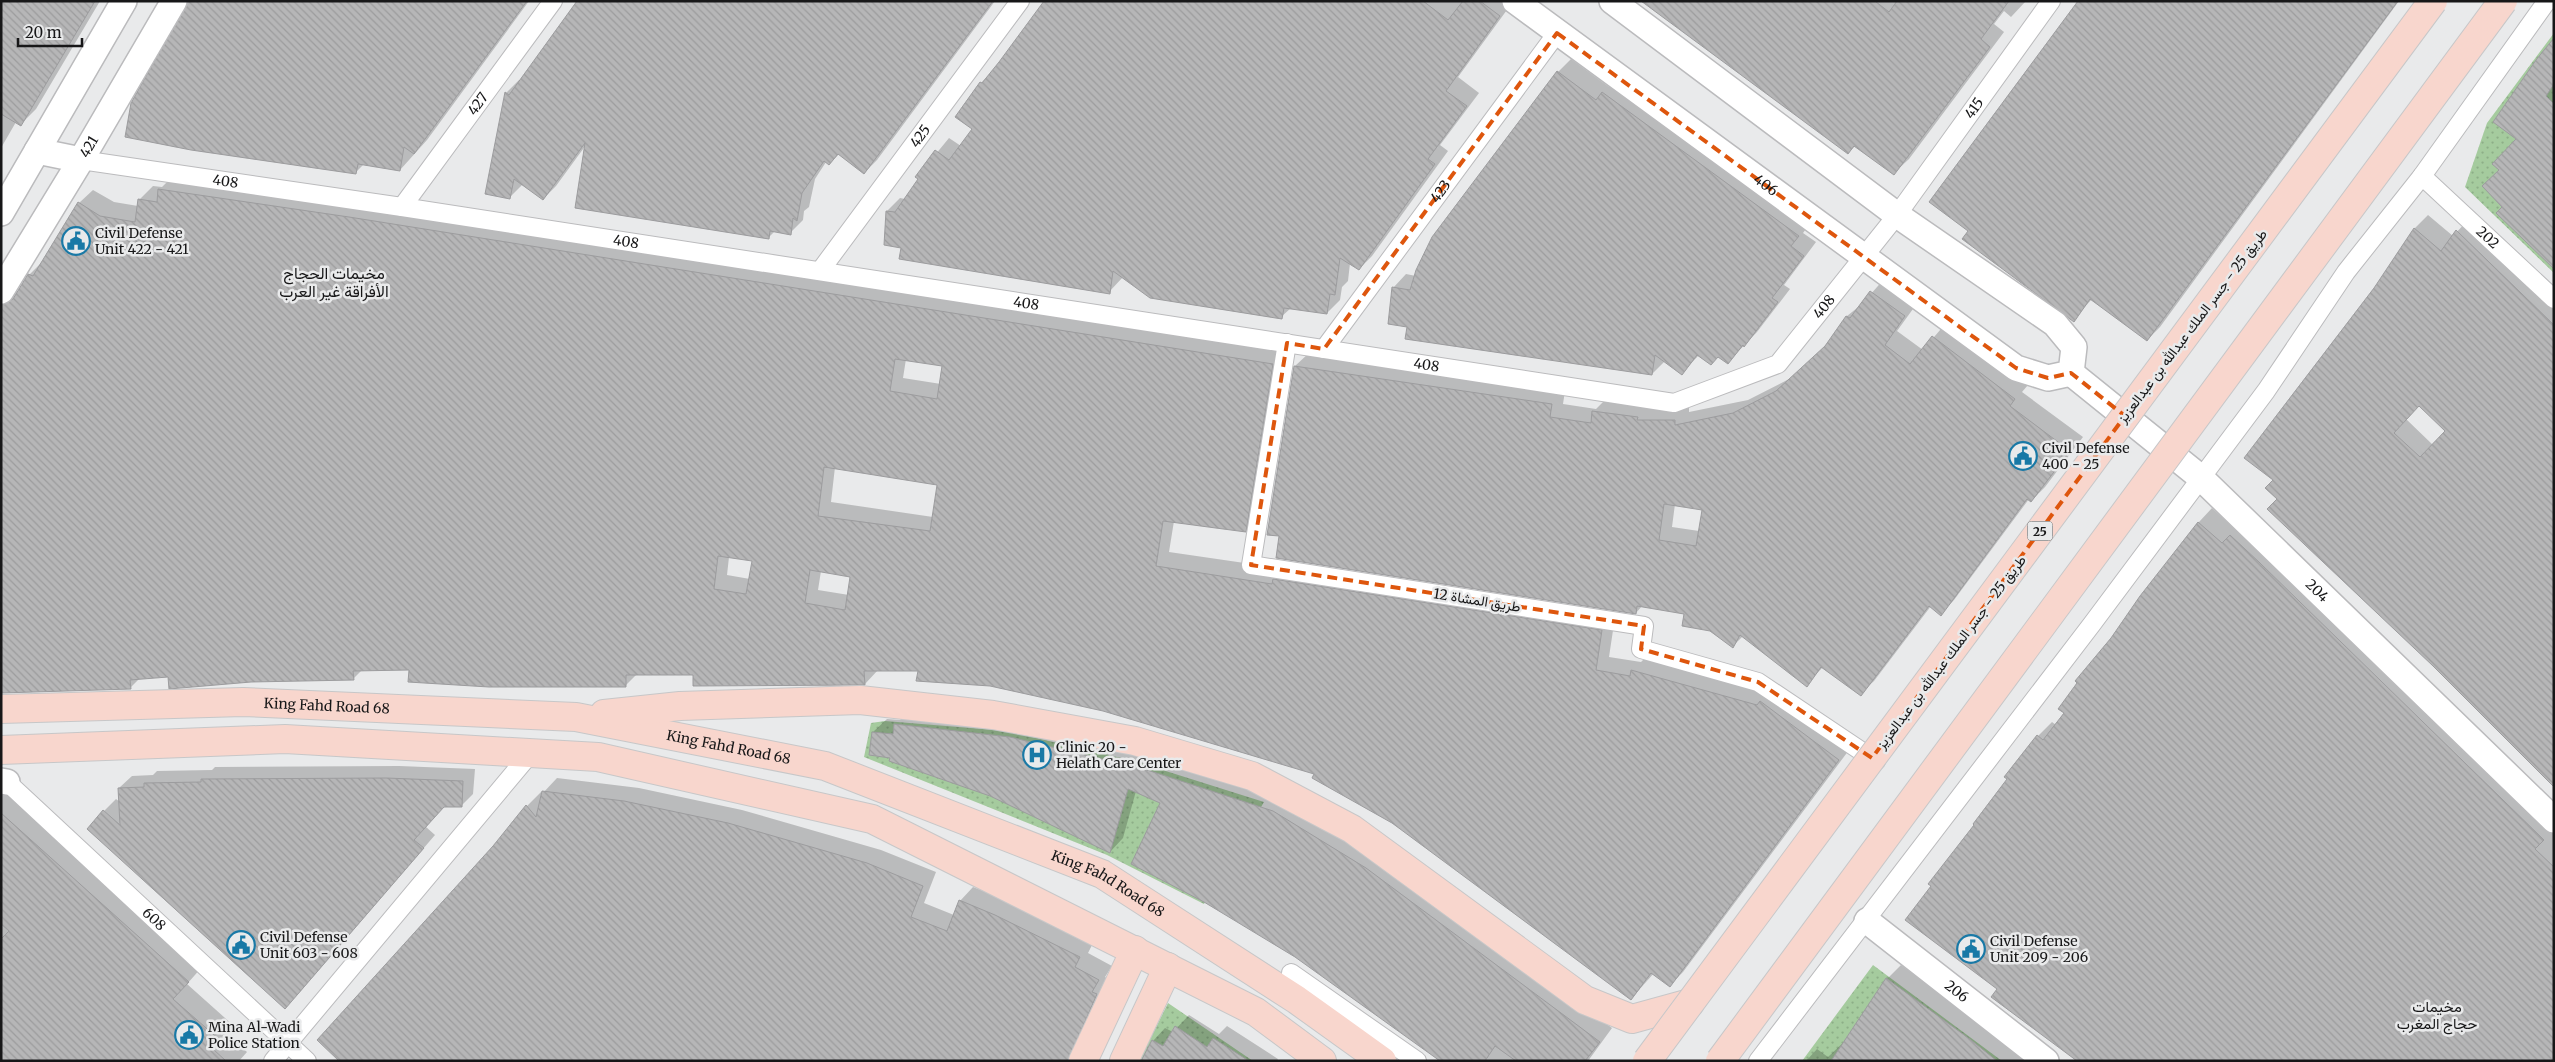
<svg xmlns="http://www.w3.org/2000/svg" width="2555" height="1062" viewBox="0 0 2555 1062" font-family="Merriweather,Vazirmatn,serif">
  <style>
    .park { fill: url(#park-dots) }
    .shadow { fill: #0003; fill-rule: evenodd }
    .building { fill: url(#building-back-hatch); stroke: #9c9c9e; fill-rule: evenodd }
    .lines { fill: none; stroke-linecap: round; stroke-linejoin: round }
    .street-casing { stroke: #bbbbbd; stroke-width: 20 }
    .secondary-casing { stroke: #bbbbbd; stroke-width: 28 }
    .primary-casing { stroke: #c7c7c8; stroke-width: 30 }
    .street { stroke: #fff; stroke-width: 18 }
    .secondary { stroke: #fff; stroke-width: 25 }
    .primary { stroke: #f8d6cd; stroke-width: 28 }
    .primary-bridge-casing { stroke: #c7c7c8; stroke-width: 30; stroke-linecap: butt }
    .primary-bridge { stroke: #f8d6cd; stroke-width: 28 }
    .marked { fill: none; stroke: #de560d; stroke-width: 4; stroke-dasharray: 10 6; stroke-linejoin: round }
    .labels { text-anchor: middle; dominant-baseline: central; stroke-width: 5; stroke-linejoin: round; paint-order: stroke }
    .shield { fill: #e9eaeb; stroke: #565657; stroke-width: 1 }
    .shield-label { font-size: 12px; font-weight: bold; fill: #171718 }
    .street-label { font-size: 14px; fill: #171718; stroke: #e9eaeb }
    .poi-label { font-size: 14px; fill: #171718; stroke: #e9eaeb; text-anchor: start }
    .neighbourhood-label { font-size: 15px; fill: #171718; stroke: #e9eaeb }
    .quarter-label { font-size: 16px; fill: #171718; stroke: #e9eaeb }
  </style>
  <defs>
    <pattern id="park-dots" width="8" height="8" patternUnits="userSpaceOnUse" patternTransform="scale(1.25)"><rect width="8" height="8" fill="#a5cb9e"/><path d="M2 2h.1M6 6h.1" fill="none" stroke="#8dae87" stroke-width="1.8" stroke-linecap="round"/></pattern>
    <pattern id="building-back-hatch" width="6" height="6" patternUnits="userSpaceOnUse" patternTransform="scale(1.25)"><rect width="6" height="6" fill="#b6b6b7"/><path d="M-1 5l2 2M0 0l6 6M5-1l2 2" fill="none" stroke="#9c9c9d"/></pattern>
  </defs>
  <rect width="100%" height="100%" fill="#e9eaeb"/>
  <path class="park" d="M2554 33V273L2465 187 2487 123Z
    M885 721 1007 731 1134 761 1264 802 1204 904 1107 855 864 757 871 723Z
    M1873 965 2002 1061H1802Z
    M1168 1003 1253 1061H1139Z"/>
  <path class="shadow" d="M1 1H100L36 109 21 124 16 122 1 148Z
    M188 1H529L427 140 400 170 364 164 355 173Z
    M579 1H995L877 160 864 173 839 154 829 164 826 162 815 179 809 207 804 211 803 220 790 233 775 231 768 238 586 145 556 186 543 199 523 184 510 197 506 93 519 80 520 81Z
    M1046 1H1510L1512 3 1458 77 1479 93 1440 145 1448 151 1372 256 1359 269 1350 263 1348 281 1342 287 1340 300 1327 313 1291 308 1281 317 1123 277 1109 292 902 247 887 211 900 198 905 199 919 179 917 177 949 138 961 146 974 128 981 83 994 70Z
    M1644 1H2026L2011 17 2004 11 1994 24 2004 32 1909 159 1894 173 1856 145 1848 153Z
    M2079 1H2399L2160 327 2147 340 2092 299 2073 320 1970 231Z
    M2554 40V268L2504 207 2500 170 2518 139Z
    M1571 59 1609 87 1616 80 1811 222 1803 233 1816 242 1784 285 1790 289 1757 332 1728 362 1719 356 1699 355 1682 373 1665 361 1652 374 1408 326 1393 288 1406 274 1416 276 1558 72Z
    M173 176 1286 350 1259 517 1245 531 1174 521 1169 552 1615 617 1609 657 1641 662 1646 657 1771 691 1852 746 1683 972 1670 985 1654 973 1631 999 1393 822 1316 773 1103 710 920 669 878 670 865 684 694 674H637L626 685 410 669H363L353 679 315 681V679L169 675 140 678 130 688 1 692V304L14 292 18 291 29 275 43 261 79 203 93 190 114 202 138 206 139 200 153 186 162 187ZM906 359 944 365 941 384 903 378ZM835 467 938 483 933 517 831 502ZM729 557 753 560 750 579 727 575ZM821 571 852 576 849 595 818 590Z
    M2428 215 2453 236 2470 218 2554 297V786L2383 616 2279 499 2275 480 2375 289 2415 228ZM2419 404 2446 431 2433 445 2406 419Z
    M1885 278 1918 302 1897 331 1923 350 1946 323 2028 385 2022 392 2083 437 2045 487 2031 501 2029 499 1954 600 1941 614 1931 606 1874 681 1860 694 1823 667 1806 685 1743 636 1733 646 1686 613 1642 606 1636 613 1295 366 1309 353 1565 391 1563 404 1596 409 1607 398 1650 407H1689V412L1748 400 1791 378 1828 344 1847 316 1862 304ZM1675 504 1703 509 1699 531 1672 527Z
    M2212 508 2554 822V1061L1998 989 2008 779 2038 736 2052 722 2056 725 2141 597 2199 522Z
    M909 711 1024 724 1287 798 1380 854 1612 1028 1588 1061H1441L1296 956 1162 802 1136 791 1123 838 1110 852 991 795 891 757 873 732 887 719 900 720Z
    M399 766 475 769 473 794 461 806 445 805 426 827 435 835 298 994 104 811 116 799 120 802 119 788 132 776 153 775 157 771 212 770 215 767Z
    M557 778 639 788 742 810 881 850 936 872 924 903 954 915 960 901 973 887 1009 901 1093 943 1088 953 1112 966 1105 977 1110 980 1078 1061H341L494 847 527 806 541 792 542 794Z
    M1 786 202 967 187 984 234 1026 227 1034 247 1052 239 1061H1Z
    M1901 965 2032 1061H1806L1817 1049 1828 1057 1847 1039 1887 979Z
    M1189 1015 1219 1034 1227 1026 1278 1059 1277 1061H1142L1153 1041 1165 1028 1173 1032Z"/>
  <path class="building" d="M1 1H95L21 126 1 114Z
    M188 1H527L414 154 404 147 400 171 358 164 356 174 191 150 125 137 131 103Z
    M577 1H993L864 174 838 154 829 165 824 161 802 193 797 221 793 218 791 235 770 231 769 239 575 208 585 143 543 200 514 179 510 199 485 194 505 92 509 95Z
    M1044 1H1423L1448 20 1463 1H1480L1500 16 1446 91 1467 106 1428 159 1435 164 1359 270 1340 258 1335 295 1330 294 1327 314 1284 308 1282 319 1150 298 1113 271 1110 294 899 259 901 248 884 245 886 211 895 212 918 179 915 177 935 150 949 160 972 129 955 117 980 82 982 83 999 62Z
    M1641 1H1875L1889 12 1897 1H2009L1981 39 1990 47 1894 175 1854 146 1848 154Z
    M2078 1H2398L2147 341 2090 299 2074 322 1962 239 1968 231 1929 202Z
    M2554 38V84L2546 96 2554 104V269L2496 213 2502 207 2482 186 2499 170 2492 164 2516 139 2493 122 2536 60Z
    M1557 71 1596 100 1602 92 1799 236 1791 246 1804 256 1772 298 1778 302 1744 347 1743 345 1728 364 1718 357 1711 365 1697 355 1682 375 1655 355 1652 375 1405 339 1407 327 1388 324 1392 287 1410 290 1416 270 1432 237Z
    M158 189 349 217 1273 364 1246 532 1163 521 1156 566 1272 584 1273 579 1602 630 1596 670 1630 676 1631 670 1757 705 1760 701 1839 760 1670 987 1651 973 1631 1000 1392 823 1312 778 1314 774 1103 711 990 686 916 681 918 671H864L865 685 693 686V675H626V687H489L408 682 409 670 353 671 354 680 251 682 169 689 168 677 130 680 131 689 1 693V305L13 299 28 274 33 276 78 202 100 216 135 222 138 199 157 202ZM895 359 942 366 937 399 890 391ZM824 467 937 485 930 531 818 516ZM718 556 752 561 746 594 714 589ZM810 570 850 577 845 610 805 603Z
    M2414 228 2441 251 2456 230 2554 325V787L2433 666 2267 509 2277 499 2265 488 2273 480 2244 458 2374 288ZM2419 406 2445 431 2420 457 2394 433Z
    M1870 291 1905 316 1885 345 1910 364 1932 336 2015 399 2010 406 2070 451 2031 502 2027 499 1941 616 1929 606 1861 696 1821 667 1807 687 1740 635 1733 648 1710 631 1682 626 1684 614 1637 606 1636 614 1276 558 1279 536 1267 535 1294 366 1552 404 1550 417 1591 423 1592 411 1638 417 1637 420H1675V425L1733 413 1776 391 1825 346 1846 316 1850 318ZM1664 504 1702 510 1696 546 1659 540Z
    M2198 522 2222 543 2230 535 2260 563 2544 840 2535 849 2554 867V1061H2077L1991 997 1997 989 1905 920 1931 886 1928 884 1974 825 1973 824 2007 779 2004 777 2037 735 2043 740 2064 713 2058 709 2077 683 2075 681 2111 638 2140 596Z
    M894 724 1010 737 1144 769 1273 811 1366 868 1600 1042 1585 1061H1516L1495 1046 1485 1061H1440L1295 957 1204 902 1131 864 1160 803 1128 789 1110 853 990 796 889 761 890 758 869 755 872 732 893 734Z
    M386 778 463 781 462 807H444L414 840 424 848 285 1009 87 829 103 810 120 825 118 788 144 787V783L201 782V779Z
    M542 791 624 801 728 823 867 863 923 886 911 917 947 931 959 900 995 915 1080 957 1075 967 1099 980 1092 992 1097 994 1068 1061H339L317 1040 493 846 526 805 536 817Z
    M1 813 189 982 173 999 221 1041 213 1049 226 1061H1V939L9 931 1 924Z
    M1886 978 1971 1040 1997 1061H1831Z
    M1175 1026 1207 1047 1213 1038 1249 1061H1141L1152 1040 1163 1046Z"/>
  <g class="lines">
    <defs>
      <g id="street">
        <path id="s1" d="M81 160 402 207 1674 403 1778 364 1897 215 2051 1"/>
        <path id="s2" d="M2422 176 2554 299"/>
        <path id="s3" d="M402 207 553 1"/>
        <path id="s4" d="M820 271 1020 1"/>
        <path d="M1287 343 1251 565 1644 626 1641 649 1758 682 1876 761"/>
        <path id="s5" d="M1324 349 1557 33"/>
        <path id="s6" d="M7 782 307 1061"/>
        <path d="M1291 973 1417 1061"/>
        <path d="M273 1061 530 754"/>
        <path d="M1758 1061 2092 624 2266 391 2346 272 2422 176 2547 1"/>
      </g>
      <g id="secondary">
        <path id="s7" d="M1515 1 2016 368 2048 378 2071 373 2074 347 2055 324 1897 215 1612 1"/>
        <path d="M37 151 81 160"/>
        <path d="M1 213 124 1"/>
        <path id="s8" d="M1 291 81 160 174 1"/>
        <path id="s9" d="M2071 373 2200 477 2554 820"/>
        <path d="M1 781 7 782"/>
        <path id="s10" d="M1867 921 2046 1061"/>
      </g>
      <g id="primary">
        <path id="s11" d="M1 709 243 702 576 717 825 766 1102 874 1297 1000 1382 1061"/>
        <path d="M604 714 680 706 860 700 993 715 1135 741 1252 776 1352 829 1585 1000 1632 1019 1690 1003"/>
        <path d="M1 750 285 739 598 757 872 819 1256 1012 1322 1061"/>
        <path d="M1083 1061 1135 950"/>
        <path d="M1124 1061 1168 967"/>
      </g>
    </defs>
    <use href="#street" class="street-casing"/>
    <use href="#secondary" class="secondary-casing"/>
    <use href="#primary" class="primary-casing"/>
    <use href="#street" class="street"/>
    <use href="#secondary" class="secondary"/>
    <use href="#primary" class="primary"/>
    <defs>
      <path id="primary-bridge" d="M1647 1061 2433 1
        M1720 1061 2503 1"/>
    </defs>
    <use href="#primary-bridge" class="primary-bridge-casing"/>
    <use href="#primary-bridge" class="primary-bridge"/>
  </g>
  <path class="marked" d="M1557 33 2016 368 2048 378 2071 373 2125 416 1872 758 1758 682 1641 649 1644 626 1251 565 1287 343 1324 349Z"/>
  <defs>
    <symbol id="civic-ring" viewBox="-11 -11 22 22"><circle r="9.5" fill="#e9eaeb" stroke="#1979a6" stroke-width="1.5"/><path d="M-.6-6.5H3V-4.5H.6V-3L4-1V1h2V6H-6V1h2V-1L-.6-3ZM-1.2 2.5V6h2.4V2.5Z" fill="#1979a6"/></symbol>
    <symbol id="hospital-ring" viewBox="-11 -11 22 22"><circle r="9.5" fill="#e9eaeb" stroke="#1979a6" stroke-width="1.5"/><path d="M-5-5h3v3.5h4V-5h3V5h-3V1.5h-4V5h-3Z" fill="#1979a6"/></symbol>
  </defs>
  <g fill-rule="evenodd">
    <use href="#civic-ring" x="60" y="225" width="32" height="32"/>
    <use href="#civic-ring" x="2007" y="440" width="32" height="32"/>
    <use href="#hospital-ring" x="1021" y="739" width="32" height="32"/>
    <use href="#civic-ring" x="225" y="929" width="32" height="32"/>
    <use href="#civic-ring" x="1955" y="933" width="32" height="32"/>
    <use href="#civic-ring" x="173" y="1019" width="32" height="32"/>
  </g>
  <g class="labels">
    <rect class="shield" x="2027.5" y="521.5" width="25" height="19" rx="4"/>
    <g class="shield-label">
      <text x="2040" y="531">25</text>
    </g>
    <g class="street-label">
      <text stroke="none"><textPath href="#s3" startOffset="128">427</textPath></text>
      <text stroke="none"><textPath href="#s1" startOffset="2045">415</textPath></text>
      <text stroke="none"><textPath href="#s4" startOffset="168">425</textPath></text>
      <text stroke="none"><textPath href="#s8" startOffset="169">421</textPath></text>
      <text stroke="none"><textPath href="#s1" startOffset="146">408</textPath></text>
      <text stroke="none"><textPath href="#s7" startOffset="311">406</textPath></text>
      <text stroke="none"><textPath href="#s5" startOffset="196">423</textPath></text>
      <text stroke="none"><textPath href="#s2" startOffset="90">202</textPath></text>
      <text stroke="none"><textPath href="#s1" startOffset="551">408</textPath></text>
      <text stroke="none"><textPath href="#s1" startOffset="956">408</textPath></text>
      <text stroke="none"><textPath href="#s1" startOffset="1796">408</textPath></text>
      <text transform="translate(2192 326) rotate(-53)">طريق 25 - جسر الملك عبدالله بن عبدالعزيز</text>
      <text stroke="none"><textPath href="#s1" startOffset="1361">408</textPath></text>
      <text stroke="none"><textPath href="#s9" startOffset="329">204</textPath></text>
      <text transform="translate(1477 600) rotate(9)">طريق المشاة 12</text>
      <text transform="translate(1951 652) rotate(-53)">طريق 25 - جسر الملك عبدالله بن عبدالعزيز</text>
      <text stroke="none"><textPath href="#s11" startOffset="326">King Fahd Road 68</textPath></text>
      <text stroke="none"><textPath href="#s11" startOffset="731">King Fahd Road 68</textPath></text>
      <text stroke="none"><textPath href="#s11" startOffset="1136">King Fahd Road 68</textPath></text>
      <text stroke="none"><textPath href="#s6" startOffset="201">608</textPath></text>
      <text stroke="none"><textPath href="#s10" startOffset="114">206</textPath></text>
    </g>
    <g class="poi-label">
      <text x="95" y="233">Civil Defense<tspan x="95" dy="16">Unit 422 - 421</tspan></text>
      <text x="2042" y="448">Civil Defense<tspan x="2042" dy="16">400 - 25</tspan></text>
      <text x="1056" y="747">Clinic 20 -<tspan x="1056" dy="16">Helath Care Center</tspan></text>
      <text x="260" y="937">Civil Defense<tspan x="260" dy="16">Unit 603 - 608</tspan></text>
      <text x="1990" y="941">Civil Defense<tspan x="1990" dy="16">Unit 209 - 206</tspan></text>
      <text x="208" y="1027">Mina Al-Wadi<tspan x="208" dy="16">Police Station</tspan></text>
    </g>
    <g class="neighbourhood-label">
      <text x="2437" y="1006">مخيمات<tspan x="2437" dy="17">حجاج المغرب</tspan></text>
    </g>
    <g class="quarter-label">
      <text x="334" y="273">مخيمات الحجاج<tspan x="334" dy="18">الأفراقة غير العرب</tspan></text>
    </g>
  </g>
  <rect width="2555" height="1062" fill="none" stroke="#171718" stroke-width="5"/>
  <path d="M18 38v8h64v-8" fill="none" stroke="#171718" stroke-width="2.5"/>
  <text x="25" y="38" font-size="15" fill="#171718" stroke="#e9eaeb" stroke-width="4" paint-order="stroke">20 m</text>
</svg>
